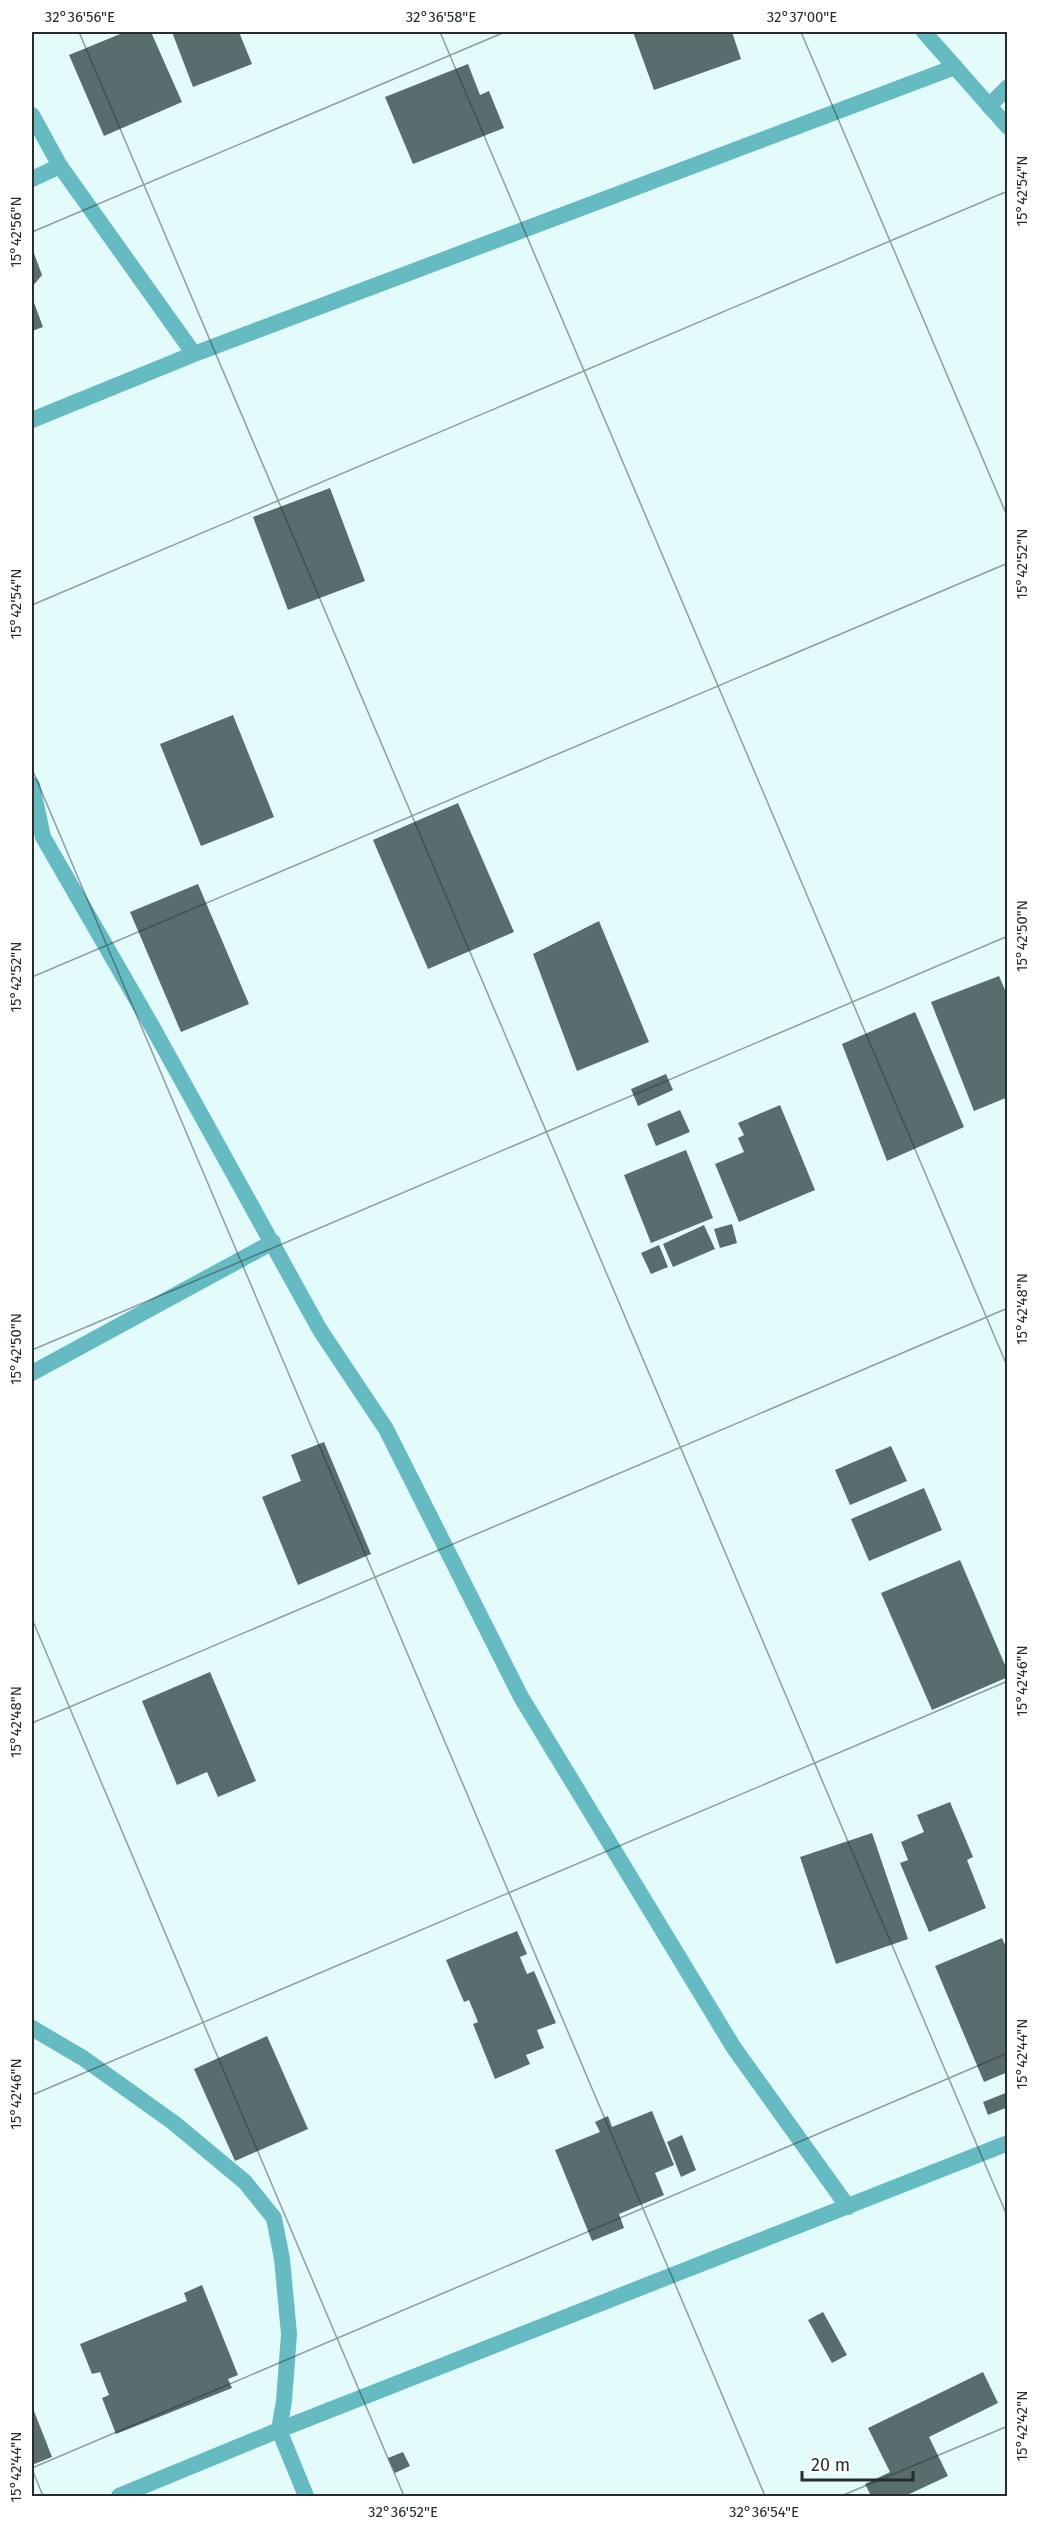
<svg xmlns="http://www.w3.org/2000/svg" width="1039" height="2528" viewBox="0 0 1039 2528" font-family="'Fira Sans',sans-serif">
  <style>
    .building { fill: #596d6f }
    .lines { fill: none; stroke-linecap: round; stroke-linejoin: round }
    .minor { stroke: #65bbc1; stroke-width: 16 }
    .tertiary { stroke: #65bbc1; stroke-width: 16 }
    .ticks { fill: none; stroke: #252d2e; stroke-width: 1.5; stroke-opacity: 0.45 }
    .neatline { fill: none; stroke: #252d2e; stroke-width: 2 }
    .ticks-label { font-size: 15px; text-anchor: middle; fill: #252d2e }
  </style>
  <rect width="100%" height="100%" fill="#e4fbfc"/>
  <path class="building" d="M125 32H151L182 102 104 136 69 55Z
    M172 32H239L252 64 193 87Z
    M633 32H732L741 59 654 90Z
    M468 64 480 95 489 91 504 128 413 164 385 97Z
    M32 248 42 275 32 287Z
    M32 297 43 327 32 331Z
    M330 488 365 581 288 610 253 517Z
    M233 715 274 817 201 846 160 744Z
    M458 803 514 932 428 969 373 840Z
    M198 884 249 1004 181 1032 130 912Z
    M599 921 649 1042 577 1071 533 954Z
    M999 976 1008 997V1097L974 1111 931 1002Z
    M915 1012 964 1127 887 1161 842 1044Z
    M666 1074 673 1090 638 1106 631 1089Z
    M780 1105 815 1190 739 1222 715 1164 744 1152 738 1138 744 1135 738 1123Z
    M680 1110 690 1132 656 1146 647 1124Z
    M686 1150 713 1218 651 1243 624 1175Z
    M732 1224 737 1243 720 1248 714 1229Z
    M704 1225 715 1249 673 1267 663 1244Z
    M659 1245 668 1267 651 1274 641 1253Z
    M324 1442 371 1554 298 1585 262 1497 301 1481 291 1455Z
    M891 1446 907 1481 850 1505 835 1470Z
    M924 1488 942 1530 869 1561 851 1519Z
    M960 1560 1008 1672V1677L932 1710 881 1593Z
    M210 1672 256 1781 218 1797 207 1772 177 1785 142 1701Z
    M950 1802 973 1857 967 1860 986 1908 929 1932 900 1863 908 1860 901 1842 924 1832 917 1815Z
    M872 1833 908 1939 836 1964 800 1857Z
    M517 1931 527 1954 520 1957 527 1974 534 1971 556 2023 537 2030 544 2048 526 2055 530 2064 495 2079 473 2024 478 2022 469 2000 464 2002 446 1960Z
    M1002 1938 1008 1952V2072L984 2082 935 1966Z
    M267 2036 308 2129 235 2161 194 2069Z
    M1008 2092V2107L988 2115 983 2102Z
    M652 2111 674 2165 655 2173 664 2195 619 2214 624 2228 592 2241 555 2150 600 2132 595 2122 608 2116 612 2127Z
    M682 2135 696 2170 681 2177 667 2142Z
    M202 2285 238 2375 228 2379 232 2388 116 2434 102 2398 109 2395 100 2372 92 2374 80 2344 187 2301 184 2293Z
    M823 2312 847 2355 832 2363 808 2320Z
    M983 2372 998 2403 929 2437 948 2476 905 2496H871L865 2484 890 2472 868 2428Z
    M32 2406 52 2457 32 2465Z
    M403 2452 410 2466 395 2473 388 2458Z"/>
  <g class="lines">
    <path class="minor" d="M989 106 1008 87
      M32 115 60 166 194 354
      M32 179 60 166
      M32 420 194 354 955 67
      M32 785 43 837 153 1028 320 1330 386 1429 521 1697 734 2048 848 2207
      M32 1373 273 1242
      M32 2028 83 2058 174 2123 245 2182 274 2218 282 2259 289 2334 284 2401 279 2430 306 2496
      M119 2496 279 2430 1008 2143"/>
    <path class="tertiary" d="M924 32 1008 127"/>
  </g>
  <path class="ticks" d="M79 32 1008 2218M440 32 1008 1368M801 32 1008 518M32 232 505 32M32 605 1008 191M32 769 765 2496M32 977 1008 563M32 1350 1008 936M32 1619 404 2496M32 1723 1008 1308M32 2095 1008 1681M32 2468 1008 2053M32 2469 43 2496M841 2496 1008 2426"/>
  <rect width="1039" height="2528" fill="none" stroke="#ffffff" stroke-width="66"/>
  <path d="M802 2471v9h111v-9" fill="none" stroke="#252d2e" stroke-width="3"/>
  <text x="811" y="2471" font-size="18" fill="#252d2e" stroke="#ffffff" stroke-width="4.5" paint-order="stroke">20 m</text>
  <rect x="33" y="33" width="973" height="2462" class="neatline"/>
  <g class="ticks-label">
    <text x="80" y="22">32°36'56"E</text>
    <text x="441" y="22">32°36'58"E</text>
    <text x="802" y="22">32°37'00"E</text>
    <text transform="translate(1022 191) rotate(-90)" y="5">15°42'54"N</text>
    <text transform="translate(16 232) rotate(-90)" y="5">15°42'56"N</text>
    <text transform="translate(1022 564) rotate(-90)" y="5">15°42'52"N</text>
    <text transform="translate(16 604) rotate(-90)" y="5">15°42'54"N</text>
    <text transform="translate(1022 936) rotate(-90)" y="5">15°42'50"N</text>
    <text transform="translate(16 977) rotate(-90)" y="5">15°42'52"N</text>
    <text transform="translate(1022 1309) rotate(-90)" y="5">15°42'48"N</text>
    <text transform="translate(16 1349) rotate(-90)" y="5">15°42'50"N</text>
    <text transform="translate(1022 1681) rotate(-90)" y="5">15°42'46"N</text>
    <text transform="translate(16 1722) rotate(-90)" y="5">15°42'48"N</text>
    <text transform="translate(1022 2054) rotate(-90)" y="5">15°42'44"N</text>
    <text transform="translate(16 2094) rotate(-90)" y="5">15°42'46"N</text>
    <text transform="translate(1022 2426) rotate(-90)" y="5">15°42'42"N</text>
    <text transform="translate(16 2467) rotate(-90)" y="5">15°42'44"N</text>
    <text x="403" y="2517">32°36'52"E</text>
    <text x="764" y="2517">32°36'54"E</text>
  </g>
</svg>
